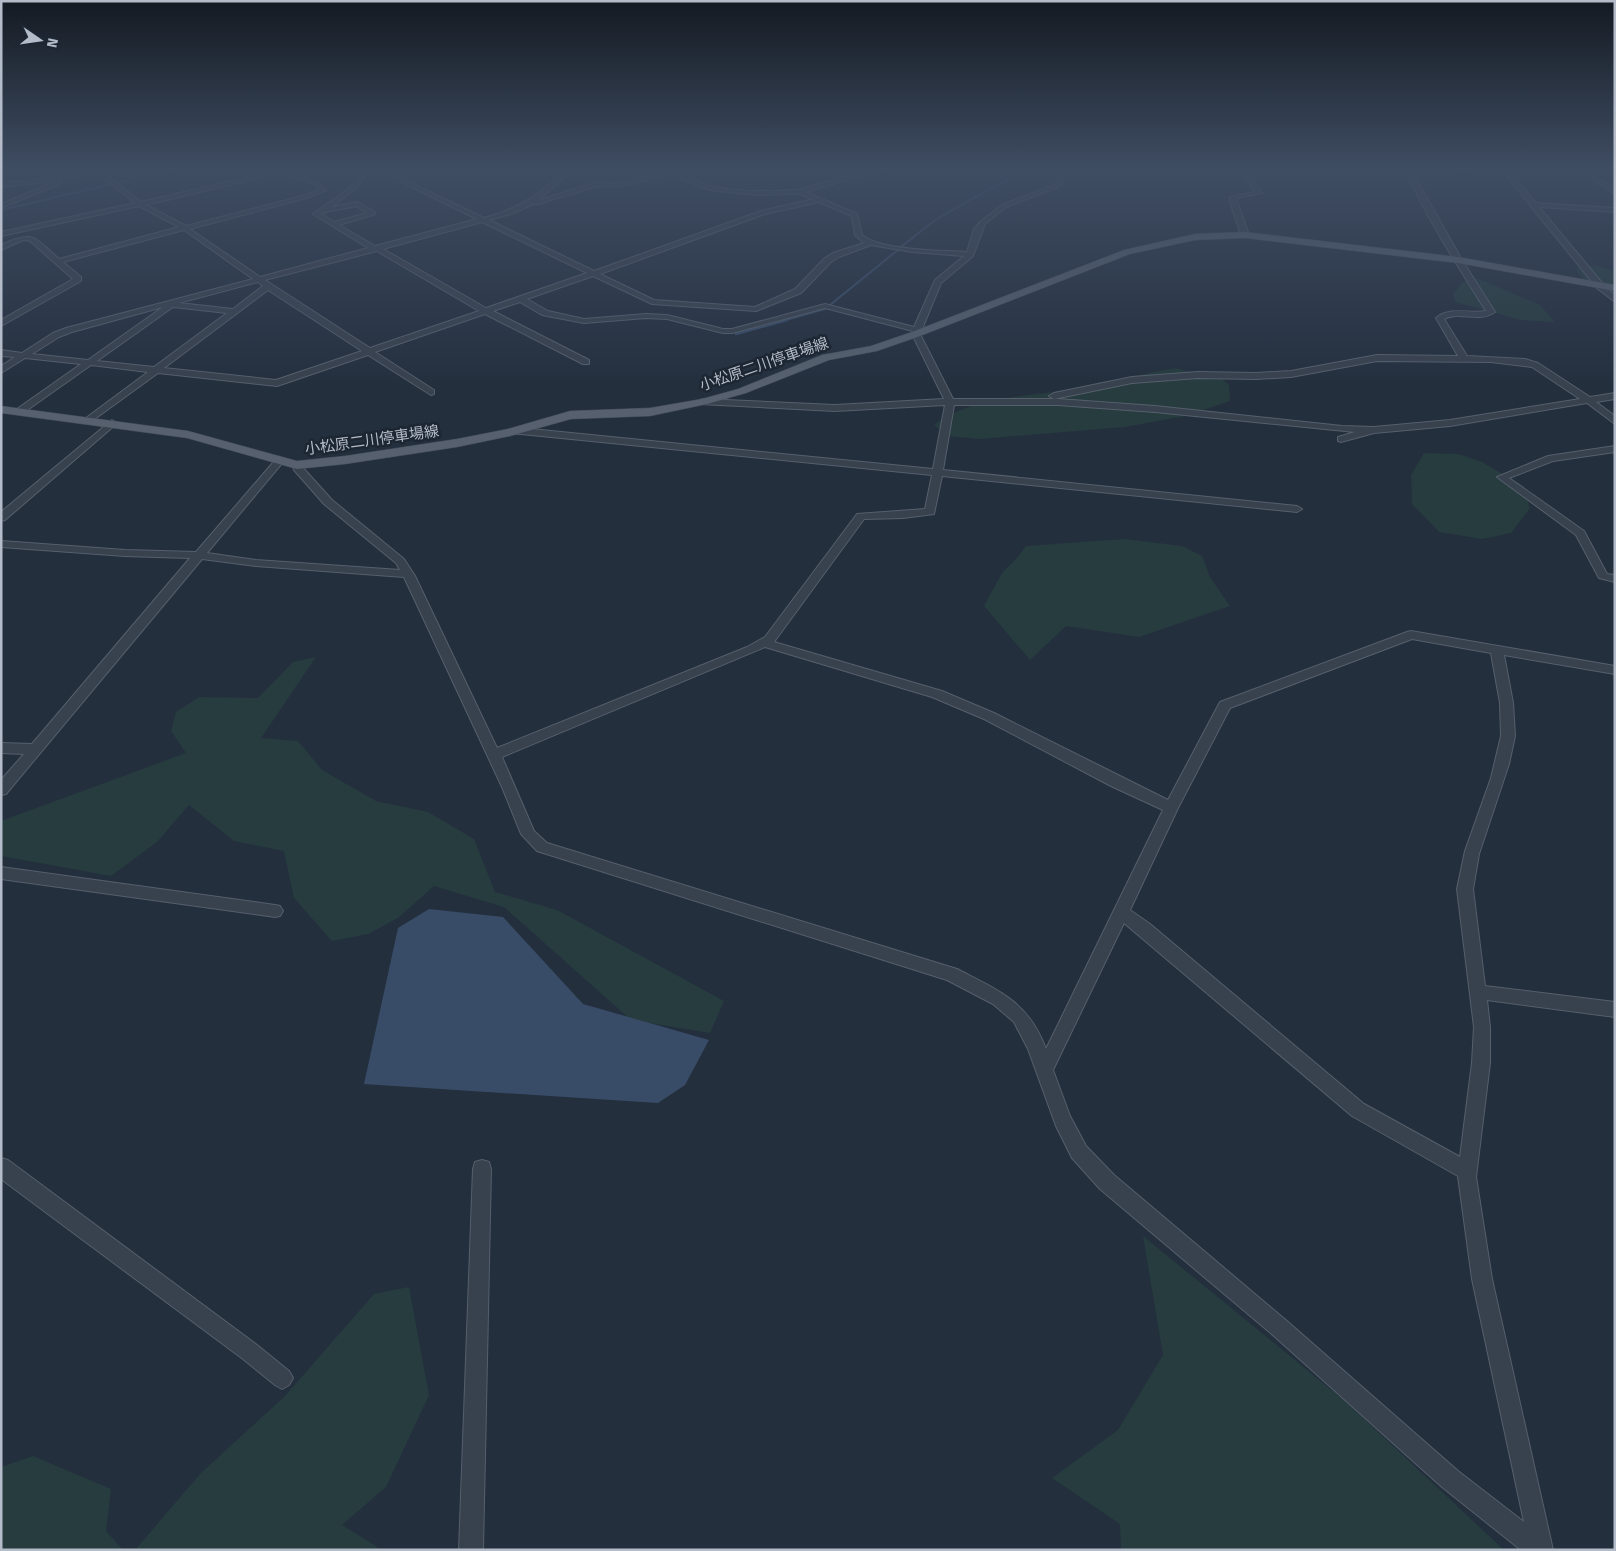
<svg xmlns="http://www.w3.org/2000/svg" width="1616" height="1551" viewBox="0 0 1616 1551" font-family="'Fira Sans','Noto Sans JP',sans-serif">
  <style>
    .green { fill: #263c3f }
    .water { fill: #394c67 }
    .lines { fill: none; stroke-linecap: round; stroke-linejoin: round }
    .stream-far1 { stroke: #394c67; stroke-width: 2 }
    .stream { stroke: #394c67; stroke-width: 2.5 }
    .minor-casing { stroke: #565f6c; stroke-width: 2 }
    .major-casing { stroke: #414a57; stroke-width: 1 }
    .minor { fill: #38414e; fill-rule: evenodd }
    .major { fill: #56606e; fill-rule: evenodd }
    .labels { text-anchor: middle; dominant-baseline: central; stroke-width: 5; stroke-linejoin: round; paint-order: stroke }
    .far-street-label { font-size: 15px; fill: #b4bcc9; stroke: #1d2633 }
  </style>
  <rect width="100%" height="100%" fill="#242f3e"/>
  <path class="green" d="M1580 265 1598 266 1615 271V301L1587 284 1576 270Z
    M1469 279H1479L1540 305 1555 322 1521 320 1456 302 1453 295 1461 284Z
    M1175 368 1222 379 1229 385 1230 401 1185 416 1125 427 980 439 948 436 934 425C968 398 1024 397 1066 390 1102 384 1138 374 1175 368Z
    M1424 453 1458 454 1482 462 1522 485 1530 508 1511 533 1482 539 1439 532 1412 504 1411 475Z
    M1125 539 1182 546 1202 556 1210 577 1230 606 1139 637 1066 626 1030 660 984 606 1002 573 1016 559 1026 546Z
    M316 657 261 738 298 741 322 770 376 801 428 812 474 839 495 892 557 910 724 1001 710 1033 631 1020 504 907 434 886 398 918 368 934 332 941 294 898 284 851 234 841 189 805 157 842 111 876 1 856V821L186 753 171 731 176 712 199 697 258 698 293 662Z
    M1143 1236 1345 1401 1504 1550H1121L1120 1524 1052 1478 1118 1430 1163 1355Z
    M409 1287 429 1395 386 1487 342 1525 376 1546 378 1550H135L200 1474 285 1396 374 1294Z
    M33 1456 111 1489 106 1531 123 1550H1V1467Z"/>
  <path class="water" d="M429 909 503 917 583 1004 709 1040 685 1085 658 1103 364 1084 398 928Z"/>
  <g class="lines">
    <path class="stream-far1" d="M974 198 1028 168
      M1 210 180 168
      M901 247 935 220 972 199
      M830 305 899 249
      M782 321 825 309"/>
    <path class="stream" d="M736 334 787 320"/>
    <defs>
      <path id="minor" d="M94 168H100L102 171 141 202 286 168 289 170 285 172 318 182 326 190 310 197 190 229 260 277 368 248 313 214 351 187 366 168H372L355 189 332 207 357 202 375 212V214L339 225 375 246 477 219 373 168H380L484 218C524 207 538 194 569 168H575L539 200 598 182 618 183 656 175 653 168H659L663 174 660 177 618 187 598 186 538 204H533L511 214 489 220 594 271 761 211 813 199 800 194 755 195 710 190 687 182 660 168C677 168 694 182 711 186 740 193 770 191 800 190L806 187 879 168H887L886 169 806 192 857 214 862 235C883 251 940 250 967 252L974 229 980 222 1002 205 1054 185 1069 168H1075L1058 187 1006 207 985 224 973 256 941 283 920 334 953 399H1058L1155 406 1342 426 1374 427 1450 420 1580 399 1532 367 1491 362 1377 361 1291 377 1256 379 1198 378 1132 383 1054 399 1049 396 1054 393 1132 377 1198 372 1256 373 1291 371 1377 355 1458 356 1436 318C1450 306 1470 314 1486 311 1457 265 1427 218 1404 168H1410L1462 260 1495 312C1480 323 1460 311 1444 319L1467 356 1525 359 1538 363 1590 397 1615 393V399L1596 402 1615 416V424L1587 403 1450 426 1374 433 1341 442 1338 441V437L1355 432 1155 412 1058 405H954L943 470 1297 506 1302 509 1297 512 942 476 934 514 903 518 864 519 774 642 942 691 994 713 1168 800 1220 702 1407 632 1411 631 1615 666V674L1504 655 1513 703 1515 736 1509 764 1479 854 1473 889 1485 986 1615 1002V1017L1487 1000 1490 1027V1063L1476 1177 1492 1279 1553 1550H1521L1442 1487 1274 1336 1100 1189 1072 1158 1056 1126 1028 1049 1014 1022 993 1004 947 980 537 851 521 834 502 787 404 577 256 566 202 559 6 794 1 795V780L24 754 1 753V743L32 744 190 558 125 556 1 547V541L125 550 196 552 277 458 280 457 285 460 283 462 207 553 256 560 400 570 396 563 324 504 294 470 292 465 293 463H301L304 469 332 500 404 559 415 576 497 748 747 647 765 637 857 514 925 509 932 475 521 434H507V430L521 428 933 469 945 405 835 411 700 404V400L703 399 835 405 944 399 912 334 913 331 825 308 732 333H723L667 319 646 318 584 323 542 315 520 302 493 311 589 360V364H583L485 314 375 352 434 390V394L431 395 368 355 277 386 158 373 89 423 84 420 86 418 148 372 91 365 23 413H17V409L81 364 25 358 1 373V366L15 357 1 356V350L22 353 53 333 66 328 253 279 184 230 63 262 81 277V281L1 326V320L73 279 30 241 23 240 1 250V245C34 230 34 237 59 259L179 227 139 206 1 236V232L135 203 98 174 58 181 61 183 60 184 1 208V204L57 181 1 187V183L71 176 95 171ZM277 174 314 184 319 189 306 195 186 226 146 205ZM819 202 852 216 855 235 864 243 833 253 825 258 795 289 755 307 654 300 600 274 765 214ZM356 206 367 213 334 222 321 214C327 210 347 209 356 206ZM482 222 587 273 486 308 383 249ZM871 245 912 252 964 256 935 280 914 327 825 304 732 329H723L667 315 646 314 584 319 548 311 527 299 593 276 652 304 756 311 801 293 831 262 839 257ZM377 251 479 311 370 348 265 280ZM258 282 263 286 233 309 179 303ZM268 290 362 351 276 380 164 368ZM163 307 88 360 32 354 59 337 72 332ZM173 307 227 313 154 367 97 361ZM1412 639 1491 653 1500 703 1501 736 1491 778 1465 851 1457 889 1474 1027 1472 1063 1460 1157 1364 1104 1150 924 1130 910 1178 808 1230 708ZM765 647 932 697 984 719 1111 786 1163 810 1046 1049C1028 1001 999 991 957 969L547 843 534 831 502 757ZM1124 923 1352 1116 1458 1176 1472 1279 1524 1522 1458 1471 1288 1322 1114 1175 1086 1146 1070 1116 1053 1070Z
        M1240 168H1246L1262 193 1236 198 1249 235 1245 237 1241 235 1230 202V197L1255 192Z
        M1449 168 1509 171 1536 203 1615 208V212L1539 207 1603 284 1615 296V302L1597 288 1505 174 1452 170Z
        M1575 168H1582L1615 189V194Z
        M112 420 117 423 115 425 5 520 1 521V512Z
        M1615 446V452L1553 461 1509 478 1584 531 1607 574 1615 575V582L1599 578 1576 535 1497 477 1548 456Z
        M1 867 275 905 280 906 283 911 280 916 275 917 1 879Z
        M1 1158 8 1160 257 1345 289 1371 293 1378 289 1385 282 1389 275 1385 243 1359 1 1179Z
        M482 1160 489 1162 491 1169 483 1550H459L473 1169 475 1162Z"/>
      <path id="major" d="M1245 232 1458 257 1615 285V291L1458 263 1245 238 1195 240 1130 254 920 336 877 351 829 360 746 393 707 404 650 416 571 419 510 436 457 447 345 464 297 469 187 438 1 413V406L188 431 297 461 345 456 457 439 508 429 570 411 650 408 702 399 738 389 822 355 871 346 912 332 1124 250 1195 234Z"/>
    </defs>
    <use href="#minor" class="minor-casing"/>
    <use href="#major" class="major-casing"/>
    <use href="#minor" class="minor"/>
    <use href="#major" class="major"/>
  </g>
  <linearGradient id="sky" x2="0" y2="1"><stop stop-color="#141a22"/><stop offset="0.44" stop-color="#3f4d63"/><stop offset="1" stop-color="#3f4d63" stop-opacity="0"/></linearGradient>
  <rect width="1616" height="385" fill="url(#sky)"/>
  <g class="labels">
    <g class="far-street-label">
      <text transform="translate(764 364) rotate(-19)">小松原二川停車場線</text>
      <text transform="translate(372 440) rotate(-8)">小松原二川停車場線</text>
    </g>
  </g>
  <rect width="1616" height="1551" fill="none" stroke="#b4bcc9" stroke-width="5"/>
  <g transform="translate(40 40) rotate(103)" stroke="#1d2633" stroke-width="4" paint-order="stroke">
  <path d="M0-4L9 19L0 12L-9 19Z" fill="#b4bcc9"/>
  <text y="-8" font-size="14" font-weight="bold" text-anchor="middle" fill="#b4bcc9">N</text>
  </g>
</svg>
